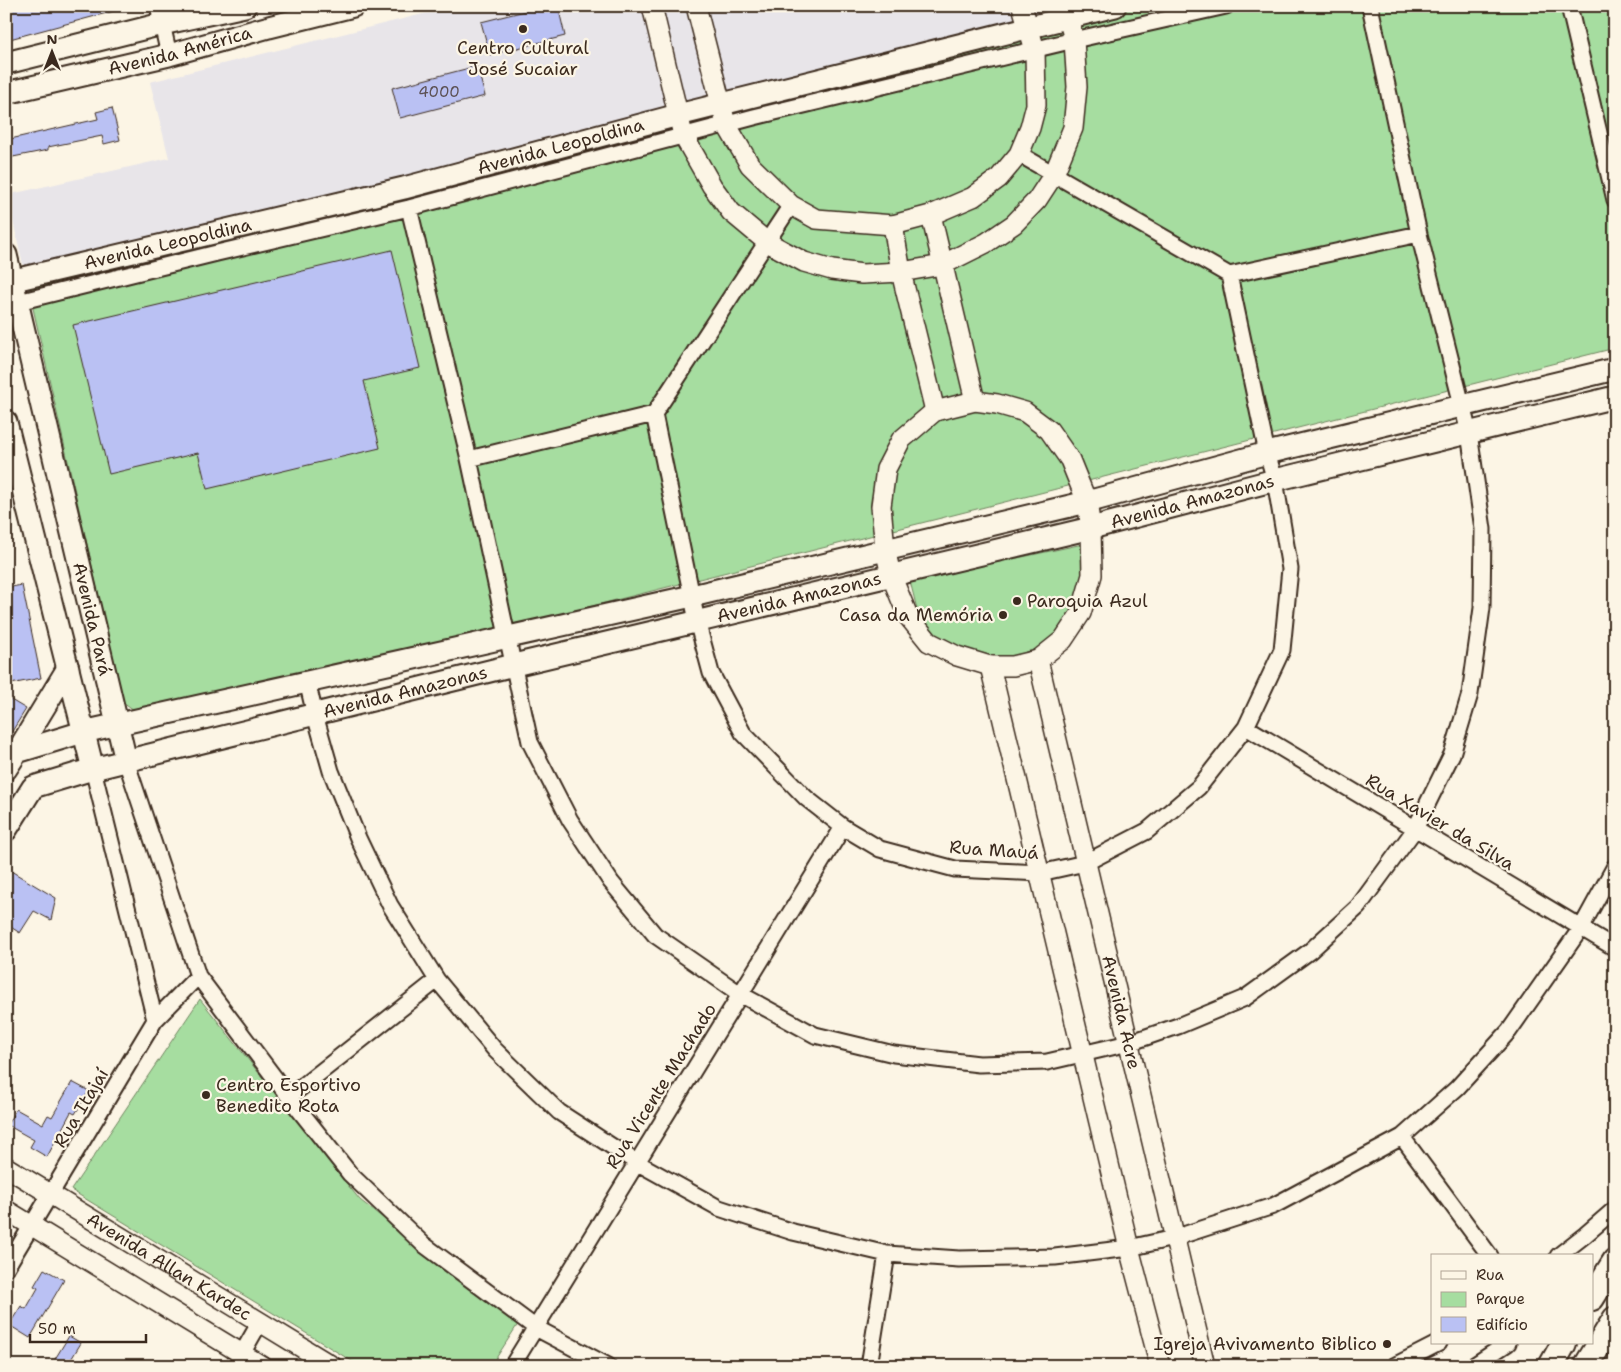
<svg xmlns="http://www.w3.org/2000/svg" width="1621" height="1372" viewBox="0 0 1621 1372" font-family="'Shantell Sans',sans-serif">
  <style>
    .built { fill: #e8e5e9 }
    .green { fill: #a6dda0; stroke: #70845f }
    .building { fill: #bac1f3; stroke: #3b2a1e }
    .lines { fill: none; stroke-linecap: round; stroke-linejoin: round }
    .minor-casing { stroke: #3b2a1e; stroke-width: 19 }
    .tertiary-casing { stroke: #3b2a1e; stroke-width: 22 }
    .secondary-casing { stroke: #3b2a1e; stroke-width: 25 }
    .primary-casing { stroke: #3b2a1e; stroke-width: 28 }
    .minor { stroke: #fcf5e5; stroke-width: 15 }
    .tertiary { stroke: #fcf5e5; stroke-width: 19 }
    .secondary { stroke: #fcf5e5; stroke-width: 21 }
    .primary { stroke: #fcf5e5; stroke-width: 24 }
    .poi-dot { fill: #3b2a1e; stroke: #fcf5e5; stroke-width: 2 }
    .labels { text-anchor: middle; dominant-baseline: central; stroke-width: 4.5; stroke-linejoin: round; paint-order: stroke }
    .number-label { font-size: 15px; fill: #5b5053 }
    .poi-label { font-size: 18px; fill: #3b2a1e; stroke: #fcf5e5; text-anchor: start }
    .street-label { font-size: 18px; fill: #3b2a1e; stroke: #fcf5e5 }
  </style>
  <rect width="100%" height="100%" fill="#fcf5e5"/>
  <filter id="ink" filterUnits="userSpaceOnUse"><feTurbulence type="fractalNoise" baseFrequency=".02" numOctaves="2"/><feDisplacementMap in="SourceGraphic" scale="10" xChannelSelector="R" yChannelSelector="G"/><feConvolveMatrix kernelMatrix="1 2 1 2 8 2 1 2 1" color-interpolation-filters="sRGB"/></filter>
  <g filter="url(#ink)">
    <path class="built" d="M455 6H1121L25 273 7 195 169 158 150 82Z"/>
    <path class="green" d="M1121 6H1615V348L307 678 134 710 123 702 25 273Z
      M1083 544 1085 570 1075 608 1058 635 1033 653 990 660 933 637 918 613 910 581Z
      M200 999 336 1170 345 1175 343 1179 360 1200 518 1324 491 1366H360L71 1190Z"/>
    <path class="building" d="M6 6H117L118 10 6 40Z
      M545 6H558L565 36 490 55 481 22Z
      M477 66 485 96 400 118 392 88Z
      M112 108 120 140 104 144 102 136 48 147V150L8 158 6 140 98 119 96 112Z
      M392 250 420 368 364 381 380 448 207 489 198 453 109 474 73 325Z
      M22 585 41 678 6 685V647L9 646 6 633V588Z
      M6 697 26 709 6 741Z
      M11 871 56 898 51 920 34 911 20 933 6 924V878Z
      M72 1082 89 1091 75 1114 71 1112 47 1157 30 1147 34 1140 7 1125 16 1109 43 1124 48 1115 52 1117Z
      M44 1269 64 1280 30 1338 9 1325 21 1306 26 1309 38 1288 34 1286Z
      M69 1336 81 1343 67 1366 55 1359Z"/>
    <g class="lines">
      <defs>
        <path id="minor" d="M158 6 169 55
          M1569 6 1615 200
          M1019 154 1229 275
          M409 208 469 459 530 742 570 820 611 882 655 935 740 994 815 1035 894 1054 979 1064 1047 1062 1129 1043 1178 1026 1245 998 1310 951 1358 907 1415 829 1452 754 1470 694 1482 608 1483 529 1469 433 1419 234 1370 6
          M18 302 217 253 409 208 754 117 1074 40 1226 6
          M654 414 791 205
          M469 459 654 414 697 621 711 673 743 733 806 798 843 827 880 849 955 869 1040 873 1085 863 1147 831 1199 787 1246 727 1282 650 1290 569 1275 480 1267 453 1229 275 1419 234
          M307 681 315 715 331 771 358 838 390 905 437 980 495 1050 559 1112 636 1162 719 1208 793 1232 887 1254 959 1259 1055 1257 1129 1248 1174 1238 1273 1206 1402 1137 1457 1088 1509 1031 1581 928 1615 866
          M1246 727 1615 948
          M126 761 198 976 289 1097 350 1174 423 1244 536 1328 608 1366
          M93 769 155 1020
          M289 1097 437 980
          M1402 1137 1490 1256
          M1558 1256 1585 1235 1615 1209
          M6 1268 155 1020 198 976
          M235 1366 260 1322
          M512 1366 843 827
          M869 1366 887 1254
          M1394 1366 1439 1343
          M1473 1366 1508 1343"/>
        <g id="tertiary">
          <path d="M652 6 683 135 712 186 731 212 767 242 804 262 832 270 862 274 901 272 942 265 986 243 1014 224 1037 200 1054 174 1073 128 1077 87 1074 40 1065 6"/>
          <path d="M696 6 726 124 750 165 791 205 816 219 893 225 931 215 973 197 999 178 1019 154 1030 128 1036 105 1035 50 1022 6"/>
          <path d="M931 215 975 401"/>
          <path d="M893 225 901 272 935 411"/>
          <path d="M975 401 997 404 1025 412 1049 430 1070 460 1087 502 1091 528 1092 575 1081 613 1063 640 1038 660 1013 666H990L957 656 929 642 908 616 891 575 885 549 881 506 886 469 901 440 935 411Z"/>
          <path id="s1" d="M1038 660 1205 1366"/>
          <path d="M990 666 1129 1248 1160 1366"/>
          <path id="s2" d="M6 1167 332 1366"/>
          <path d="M6 1210 262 1366"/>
        </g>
        <g id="secondary">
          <path d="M6 63 162 24 245 6"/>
          <path id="s3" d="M6 93 169 55 269 27 353 6"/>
          <path id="s4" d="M6 255 126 761"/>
          <path id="s5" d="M6 282 404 188 678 115 1115 6"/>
          <path d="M6 422 93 769"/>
          <path d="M17 752 68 668"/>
          <path d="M6 769 17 752 83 732 692 596 1087 502 1267 453 1615 369"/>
          <path id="s6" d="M6 830 33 787 93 769 514 665 1091 528 1275 480 1615 397"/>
        </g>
        <path id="primary" d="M1592 1298 1615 1261
          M1551 1366 1564 1343
          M1586 1366 1615 1319"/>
      </defs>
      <use href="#minor" class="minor-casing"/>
      <use href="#tertiary" class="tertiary-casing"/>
      <use href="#secondary" class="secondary-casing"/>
      <use href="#primary" class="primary-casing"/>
      <use href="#minor" class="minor"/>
      <use href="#tertiary" class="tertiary"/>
      <use href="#secondary" class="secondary"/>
      <use href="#primary" class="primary"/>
    </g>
  </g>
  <g class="poi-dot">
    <circle cx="523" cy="29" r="5"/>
    <circle cx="1017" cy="601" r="5"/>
    <circle cx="1003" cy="615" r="5"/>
    <circle cx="206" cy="1095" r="5"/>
    <circle cx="1387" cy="1344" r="5"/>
  </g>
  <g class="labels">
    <g class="number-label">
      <text x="439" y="92">4000</text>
    </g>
    <g class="poi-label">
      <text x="523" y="48" text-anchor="middle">Centro Cultural<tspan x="523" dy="21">José Sucaiar</tspan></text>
      <text x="1027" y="601">Paroquia Azul</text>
      <text x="993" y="615" text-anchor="end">Casa da Memória</text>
      <text x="216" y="1085">Centro Esportivo<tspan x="216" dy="21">Benedito Rota</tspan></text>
      <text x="1377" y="1344" text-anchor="end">Igreja Avivamento Biblico</text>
    </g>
    <g class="street-label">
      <text stroke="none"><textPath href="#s3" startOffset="179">Avenida América</textPath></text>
      <text stroke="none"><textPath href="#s5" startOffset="571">Avenida Leopoldina</textPath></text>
      <text stroke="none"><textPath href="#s5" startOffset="166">Avenida Leopoldina</textPath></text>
      <text stroke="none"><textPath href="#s6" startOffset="1245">Avenida Amazonas</textPath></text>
      <text stroke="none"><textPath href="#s6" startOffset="840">Avenida Amazonas</textPath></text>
      <text stroke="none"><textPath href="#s4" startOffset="374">Avenida Pará</textPath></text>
      <text stroke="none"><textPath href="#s6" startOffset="435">Avenida Amazonas</textPath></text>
      <text transform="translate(1440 822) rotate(31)">Rua Xavier da Silva</text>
      <text transform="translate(994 850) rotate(4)">Rua Mauá</text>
      <text stroke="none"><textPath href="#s1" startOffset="362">Avenida Acre</textPath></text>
      <text transform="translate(661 1086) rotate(-58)">Rua Vicente Machado</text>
      <text transform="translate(81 1108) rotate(-59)">Rua Itajaí</text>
      <text stroke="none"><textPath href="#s2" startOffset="191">Avenida Allan Kardec</textPath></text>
    </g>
  </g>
  <rect width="1621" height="1372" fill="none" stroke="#fcf5e5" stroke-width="25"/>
  <rect x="12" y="12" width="1596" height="1347" fill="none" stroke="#3b2a1e" stroke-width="2" filter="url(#ink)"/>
  <rect x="1431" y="1254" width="162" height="90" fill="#fcf5e5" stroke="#afa495"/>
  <rect x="1441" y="1271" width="25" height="8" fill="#fcf5e5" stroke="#afa495"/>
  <text x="1476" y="1280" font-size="15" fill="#3b2a1e">Rua</text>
  <rect x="1441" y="1292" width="25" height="15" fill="#a6dda0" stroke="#afa495"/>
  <text x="1476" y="1304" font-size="15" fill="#3b2a1e">Parque</text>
  <rect x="1441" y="1317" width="25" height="15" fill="#bac1f3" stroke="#afa495"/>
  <text x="1476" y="1330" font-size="15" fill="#3b2a1e">Edifício</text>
  <g transform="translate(52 52)" stroke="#fcf5e5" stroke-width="4" paint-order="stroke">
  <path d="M0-4L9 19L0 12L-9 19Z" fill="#3b2a1e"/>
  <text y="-8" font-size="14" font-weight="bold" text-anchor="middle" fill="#3b2a1e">N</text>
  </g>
  <path d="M30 1334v8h116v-8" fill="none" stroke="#3b2a1e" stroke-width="2.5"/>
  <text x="38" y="1334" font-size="15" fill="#3b2a1e" stroke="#fcf5e5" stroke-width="4" paint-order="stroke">50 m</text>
</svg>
